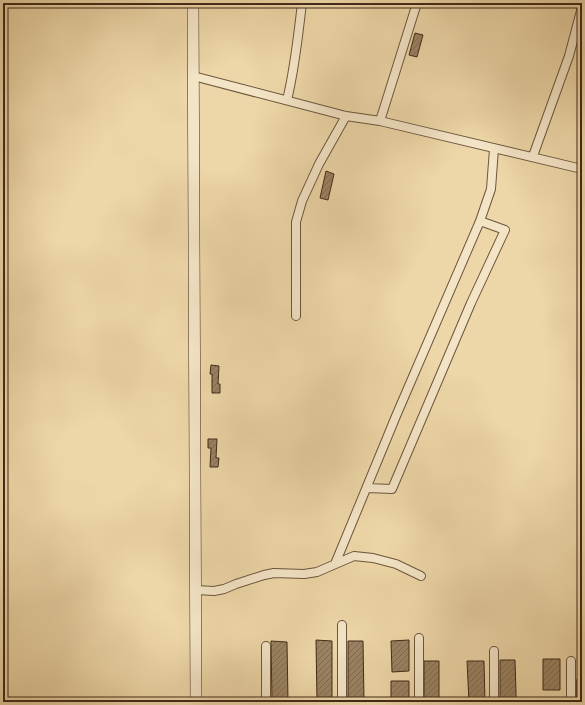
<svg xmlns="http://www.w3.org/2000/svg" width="585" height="705" viewBox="0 0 585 705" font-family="'Old Standard TT',serif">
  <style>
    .building { fill: url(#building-hatch); stroke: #412a19 }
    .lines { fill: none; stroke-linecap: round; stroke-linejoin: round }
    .street-casing { stroke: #6c553c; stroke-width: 10 }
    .secondary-casing { stroke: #412a19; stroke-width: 12 }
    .street { stroke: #f3e4c6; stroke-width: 8 }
    .secondary { stroke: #f3e4c6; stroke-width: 11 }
  </style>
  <defs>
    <pattern id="building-hatch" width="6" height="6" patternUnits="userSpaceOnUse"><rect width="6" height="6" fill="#9a8363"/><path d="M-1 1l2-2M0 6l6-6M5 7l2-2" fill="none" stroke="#7f6b51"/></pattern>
  </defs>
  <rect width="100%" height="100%" fill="#edd6a7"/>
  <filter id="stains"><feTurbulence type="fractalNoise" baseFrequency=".005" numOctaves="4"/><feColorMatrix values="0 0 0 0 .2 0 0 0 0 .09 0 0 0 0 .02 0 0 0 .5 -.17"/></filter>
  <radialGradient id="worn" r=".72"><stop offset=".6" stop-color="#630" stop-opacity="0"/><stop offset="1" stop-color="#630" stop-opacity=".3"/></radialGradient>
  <path class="building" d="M415 33 423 35 417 57 409 55Z
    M326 171 334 174 328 200 320 198Z
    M211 365 219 366 218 384H220V393H212V374H210Z
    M208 439H217L216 458H219L218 467H210L211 448H208Z
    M316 640 332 641V702H317Z
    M409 640V671L392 672 391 641Z
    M271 641 287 642 288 702H272Z
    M348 641H363L364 702H348Z
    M543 659H560V690H543Z
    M500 660H515L516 692V702H500Z
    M424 661H439V702H424Z
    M467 661H484L485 702H469Z
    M576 680H582V702H576Z
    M391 681H409V702H391Z"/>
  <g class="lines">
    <defs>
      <path id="street" d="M193 76 346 116 380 121 582 169
        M287 100C295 68 298 36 302 3
        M380 121 417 3
        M533 156 569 56 582 7
        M296 316V222L302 201 319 164 346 116
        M367 488 392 489 471 303 505 230 480 221 491 189 494 149
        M335 564 396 416 480 221
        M196 590 214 591 224 589 236 584 264 575 274 573 304 574 317 572 354 556 373 558 396 564 421 576
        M342 625V702
        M419 638V702
        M266 702V646
        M494 702V651
        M571 702V661"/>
      <path id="secondary" d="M193 3 196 702"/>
    </defs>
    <use href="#street" class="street-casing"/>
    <use href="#secondary" class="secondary-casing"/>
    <use href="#street" class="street"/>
    <use href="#secondary" class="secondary"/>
  </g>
  <rect width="585" height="705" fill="none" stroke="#edd6a7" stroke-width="16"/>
  <rect x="4" y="4" width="577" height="697" fill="none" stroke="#412a19" stroke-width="2"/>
  <rect x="8" y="8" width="569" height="689" fill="none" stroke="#412a19"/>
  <rect width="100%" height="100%" filter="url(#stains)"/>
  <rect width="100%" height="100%" fill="url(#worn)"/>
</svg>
